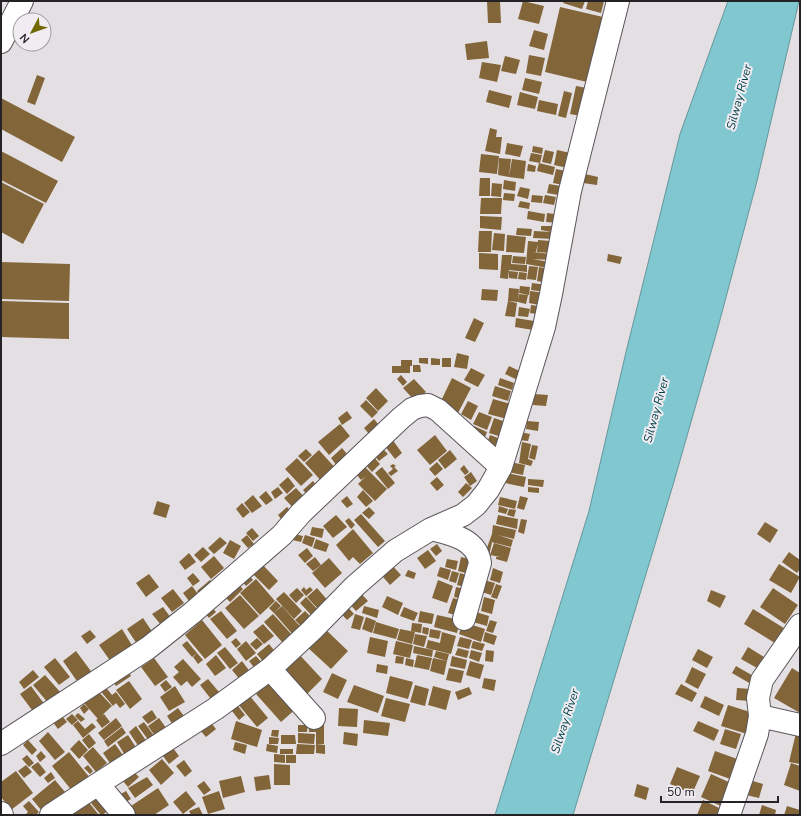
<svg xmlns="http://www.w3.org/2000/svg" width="801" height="816" viewBox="0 0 801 816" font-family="'Nunito Sans',sans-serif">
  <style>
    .water { fill: #80c7d0; stroke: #64969c }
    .building { fill: #826538 }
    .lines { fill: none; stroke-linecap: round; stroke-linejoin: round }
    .minor-casing { stroke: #5a565a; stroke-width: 24 }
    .minor { stroke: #fff; stroke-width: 22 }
    .labels { text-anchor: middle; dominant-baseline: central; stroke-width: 4; stroke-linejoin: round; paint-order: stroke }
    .water-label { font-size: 12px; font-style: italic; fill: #00434a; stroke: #f1ecf1 }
  </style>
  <rect width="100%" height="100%" fill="#e4dfe3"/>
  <path class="water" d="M728 1H799L757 181 717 331 673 485 573 815H495L589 511 626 352 680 134Z"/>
  <path class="building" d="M487 1H500L501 23H488Z
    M523 1 544 6 539 24 518 19Z
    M564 1H585L582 9 563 3Z
    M588 1H604L601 13 586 9Z
    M560 7 603 17 587 82 545 72Z
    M534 30 548 34 544 50 529 46Z
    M487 41 489 58 467 60 465 44Z
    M529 55 545 58 541 76 526 73Z
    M505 56 520 60 516 74 501 71Z
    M482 62 501 65 497 82 479 78Z
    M37 75 45 78 35 105 27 102Z
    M525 78 542 82 539 94 522 90Z
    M576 86 587 88 581 116 570 114Z
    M489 90 512 96 509 108 486 102Z
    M564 91 572 93 566 118 558 116Z
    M520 92 538 97 535 109 517 105Z
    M1 98 75 137 62 162 1 129Z
    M539 100 558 104 556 115 537 111Z
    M490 128 497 130 496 137H502L500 154 485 151Z
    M507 143 523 146 520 157 505 154Z
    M533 146 543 148 542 154 532 152Z
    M545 150 554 152 551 164 542 162Z
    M557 150 575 154 572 169 554 165Z
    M1 151 58 181 46 203 1 180Z
    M531 153 542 155 540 163 529 161Z
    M481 154 499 156 497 174 479 172Z
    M499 158 511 159 509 177 498 175Z
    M512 159 526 161 524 179 509 177Z
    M539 163 555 167 553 175 537 171Z
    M528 164 536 166 535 172 527 171Z
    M556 169 571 172 568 186 553 183Z
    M585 174 598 177 597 185 583 183Z
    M480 178H490V196H479Z
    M504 180 516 182 515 191 503 189Z
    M1 182 44 204 23 244 1 232Z
    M492 183 502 184 501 197 491 196Z
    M549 184 566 187 564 196 547 193Z
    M520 187 530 189 528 199 517 196Z
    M504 193 515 194 514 201 503 200Z
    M532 195 543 196 542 203 531 202Z
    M545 195 556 197 554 205 543 203Z
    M481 198H502L501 214H480Z
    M520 201 530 203 529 209 518 207Z
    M528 211 545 214 544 222 527 219Z
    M547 213 561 215 559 223 546 222Z
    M480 216 502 217 501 230 480 228Z
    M541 226H554L553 239 533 238 534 231 551 232 541 230Z
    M517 228 532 229 531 236 516 235Z
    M479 231H492L491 252H478Z
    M494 233 505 234 504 251 492 250Z
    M507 235 526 237 524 253 506 252Z
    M538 240 551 241 550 253 537 252Z
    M528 241 538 242 536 252H533L551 254 550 260 533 259 549 262 548 268 526 264Z
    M479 253 498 254V270L479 269Z
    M608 254 622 257 620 264 607 261Z
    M502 255H512L511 264 527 265V272L509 270 508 279 500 278Z
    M513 256 526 257 525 264 512 263Z
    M1 262 70 264 69 301 1 299Z
    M529 266 538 267 536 280 527 279Z
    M539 267 549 269 547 283 537 281Z
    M509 271 518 272 517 279 509 278Z
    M519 272 527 273 526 280 518 279Z
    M532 283 546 285 545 292 531 290Z
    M520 286 530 287 529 295 519 293Z
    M509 288 519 289 518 302 508 301Z
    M482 289 498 290 497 301 481 300Z
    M530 291 545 293 544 306 529 303Z
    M519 294 528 295 526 304 518 302Z
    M1 301 69 303V339L1 337Z
    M508 301 517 303 515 317 505 316Z
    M531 305 545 307 543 315 530 313Z
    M519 307 530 309 528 317 518 316Z
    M474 318 484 323 475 342 465 338Z
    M516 318 534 321 533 330 515 327Z
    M457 353 469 356 467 369 454 367Z
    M419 358H428V364L419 363Z
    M431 358 440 359V365H431Z
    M442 358H451V367H442Z
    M401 360H412V366H401Z
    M413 365H420L421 372H413Z
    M392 366H410V373H392Z
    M509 366 528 375 524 383 505 374Z
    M471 368 485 375 478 387 464 380Z
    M401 375 407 382 403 386 397 379Z
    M452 378 471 388 457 415 439 405Z
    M500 378 514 383 512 390 498 385Z
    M414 379 426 392 415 401 403 388Z
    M495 386 511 391 508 401 492 396Z
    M376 388 388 401 378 411 366 398Z
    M534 394 548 395 546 406 533 405Z
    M493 399 511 404 507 419 488 414Z
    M366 400 378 412 372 418 360 406Z
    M468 401 478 406 471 420 461 414Z
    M347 411 352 418 342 425 338 418Z
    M479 412 492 417 487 430 473 424Z
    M494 418 512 424 508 439 489 433Z
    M374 419 384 431 374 440 364 428Z
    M527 421 539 422 538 431 526 429Z
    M340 424 350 436 329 455 318 442Z
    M474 426 487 432 485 437 472 431Z
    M520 432 530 434 528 441 519 440Z
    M435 435 447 451 430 465 417 450Z
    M490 435 506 441 504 448 487 443Z
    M392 439 402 453 395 459 384 445Z
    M522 442 531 444 528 459 533 461 531 466 519 463Z
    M532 445 538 446 535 460 529 458Z
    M381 447 388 454 379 461 373 454Z
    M342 448 352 460 340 470 331 458Z
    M306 449 312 455 304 462 298 456Z
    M319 450 338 471 324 484 305 463Z
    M450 450 457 459 445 469 438 460Z
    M372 455 380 464 372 472 364 463Z
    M297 458 313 475 301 486 285 469Z
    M437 462 443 469 435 476 429 469Z
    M510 462 525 465 523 475 508 472Z
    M393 464 396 466 394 467 398 471 391 476 388 473 393 469 390 466Z
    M464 465 469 472 465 475 460 469Z
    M365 467 387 489 375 501 358 484 366 476 361 480 357 475Z
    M382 467 395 483 388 489 375 473Z
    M471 472 477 481 470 486 464 477Z
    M507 473 526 477 524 487 505 483Z
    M288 477 295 486 287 494 279 485Z
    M437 477 444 485 437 491 430 483Z
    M528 479 544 480 543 487 528 485Z
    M313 481 320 490 310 498 303 490Z
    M466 483 472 488 463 497 458 492Z
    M278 487 283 493 275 499 271 492Z
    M528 487 539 488V493L528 492Z
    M296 488 308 501 296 511 284 498Z
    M363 490 373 501 366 507 357 497Z
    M266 491 273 500 266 505 259 497Z
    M253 495 262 506 252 513 244 503Z
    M347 496 353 504 347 508 341 501Z
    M520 496 528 498 524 510 517 508Z
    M500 497 517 501 515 509 498 505Z
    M157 501 170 505 166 518 153 514Z
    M242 503 250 512 243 518 236 509Z
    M499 506 508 509 506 514 498 512Z
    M287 507 295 515 285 524 278 515Z
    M369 507 375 513 369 519 362 513Z
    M509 509 516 510 514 517 507 515Z
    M361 514 385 541 378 547 354 520Z
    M336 515 347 527 333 538 323 526Z
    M498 515 518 519 517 529 496 524Z
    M349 518 355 525 351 529 345 521Z
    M521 519 527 520 524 534 518 532Z
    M765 522 778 530 770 543 757 534Z
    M493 525 516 530 514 539 498 535 513 540 511 547 491 542 492 543 489 555 485 553 492 534Z
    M312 527 324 529 322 538 310 535Z
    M252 528 259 536 253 541 246 533Z
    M353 529 373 553 360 564 353 557 349 561 336 545Z
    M289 533 303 536 301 542 288 539Z
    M247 535 254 544 248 548 241 540Z
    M305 535 315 538 312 547 302 543Z
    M220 537 227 543 214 554 208 548Z
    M316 539 329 544 326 552 313 548Z
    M230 540 241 546 234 559 223 553Z
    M494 543 511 548 507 562 496 559V557H500L490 555Z
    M437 544 442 551 436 556 430 549Z
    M203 547 210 554 201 562 194 555Z
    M307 548 313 556 305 563 298 555Z
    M428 550 436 561 425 569 417 558Z
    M789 552 800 560V569L797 573 782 562Z
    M189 553 196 562 185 570 179 562Z
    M214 556 224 568 211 579 201 567Z
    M315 557 321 565 313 571 306 564Z
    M461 557 477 561 473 575 458 571Z
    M329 558 342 573 325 588 312 573Z
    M447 559 458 561 456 570 445 567Z
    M389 562 401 575 390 585 378 571Z
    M261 563 278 581 269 590 251 572Z
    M779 564 800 577 791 593 769 580Z
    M440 567 451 570 448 580 437 576Z
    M493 568 503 572 500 583 490 580Z
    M408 570 416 573 414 579 405 576Z
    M452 571 459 573 456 583 449 581Z
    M193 573 200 581 193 586 187 578Z
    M460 573 472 577 469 588 457 585Z
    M149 574 159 587 146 597 136 583Z
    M248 574 253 580 246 586 241 580Z
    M256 579 275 601 260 615 240 593Z
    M480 579 495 583 491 595 476 590Z
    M210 580 217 588 203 599 197 591Z
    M438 580 453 586 447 603 432 598Z
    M237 583 243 589 230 602 224 596Z
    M496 584 502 586 497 599 491 597Z
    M192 586 201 598 192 605 183 593Z
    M304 587 306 590 310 587 313 590 306 596 301 590Z
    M456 587 469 590 467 600 454 597Z
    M297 588 304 595 296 603 289 595Z
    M317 588 329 602 319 610 307 597Z
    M773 588 798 605 785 624 760 607Z
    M173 589 184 603 172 612 161 598Z
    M357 589 368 601 356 611 346 600Z
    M711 590 726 596 720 608 707 601Z
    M284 592 302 611 294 619 276 599Z
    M240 595 259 616 244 629 225 608Z
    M387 596 403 603 398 615 382 607Z
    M306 597 319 611 313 617 300 603Z
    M484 597 495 600 492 614 481 611Z
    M453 598 467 602 462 617 448 613Z
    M276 601 281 606 274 613 269 608Z
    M344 603 354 614 347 620 337 609Z
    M211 606 216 612 209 618 204 612Z
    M282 606 296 622 288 629 274 613Z
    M364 606 379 610 377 618 362 613Z
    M163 607 171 618 161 625 152 614Z
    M404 607 418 613 414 621 400 616Z
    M753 609 787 630 778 645 744 624Z
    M469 610 489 616 487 626 466 620Z
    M221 611 237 631 227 639 210 619Z
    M305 611 312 618 302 627 295 620Z
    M420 611 434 614 432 624 418 622Z
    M273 614 292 635 283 643 264 622Z
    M355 614 364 617 360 630 351 628Z
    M437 615 460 620 457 633 434 627Z
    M366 617 376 621 372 633 362 629Z
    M143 618 153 633 137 644 127 629Z
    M202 620 222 645 205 659 185 635Z
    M490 620 497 622 493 633 486 631Z
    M296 622 303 629 295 637 288 629Z
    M376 622 399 629 396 639 373 633Z
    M463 622 485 629 481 642 459 634Z
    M412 623 422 624 421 633 411 631Z
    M263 624 274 636 264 644 253 632Z
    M323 627 348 651 331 669 306 646Z
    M423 627 429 628 428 635 422 633Z
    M122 629 133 647 111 662 99 645Z
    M400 629 415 632 412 644 397 640Z
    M430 629 441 631 439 639 429 637Z
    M90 630 96 637 87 644 81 636Z
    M442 632 456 636 451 654 426 648 428 640 440 643Z
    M485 632 497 636 494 645 483 641Z
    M415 634 427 636 424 647 413 644Z
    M370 637 388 641 385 657 367 653Z
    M460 637 472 640 469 649 457 646Z
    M236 638 241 644 236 648 231 642Z
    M257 638 263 644 256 650 250 644Z
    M187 641 197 653 192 657 182 645Z
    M246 641 256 653 246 661 237 649Z
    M396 641 413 645 410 658 393 654Z
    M473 641 485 644 482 651 471 648Z
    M269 644 277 654 265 664 257 654Z
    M414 646 433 650 432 657 413 653Z
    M225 647 238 663 230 669 217 653Z
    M748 647 764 657 757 668 741 659Z
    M458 648 469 651 467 658 455 655Z
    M698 649 713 657 707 668 692 660Z
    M471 650 482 653 479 662 469 658Z
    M486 650 494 651 493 662 485 661Z
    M76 651 93 674 79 684 63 661Z
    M296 651 322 679 304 697 277 668Z
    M436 651 449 654 447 661 434 657Z
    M197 653 203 660 198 664 193 657Z
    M216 655 226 668 215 676 206 664Z
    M417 655 432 658 429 670 414 667Z
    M256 656 263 664 256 670 249 661Z
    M396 656 404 657 403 664 395 663Z
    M452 656 467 660 465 669 450 666Z
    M55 658 70 677 59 685 44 667Z
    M154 658 168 677 155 686 141 667Z
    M406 658 414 660 413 667 405 665Z
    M433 658 447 661 444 675 430 671Z
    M183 659 201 679 192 687 187 681 181 686 173 677 179 672 174 667Z
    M242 661 251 673 241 681 232 670Z
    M470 661 484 665 480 679 466 675Z
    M377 664 388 666 387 674 376 672Z
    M736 666 755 677 751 684 732 673Z
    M125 667 131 676 116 686 110 677Z
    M692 667 706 674 698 689 685 682Z
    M449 668 464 671 461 683 446 680Z
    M792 668 800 673V713L774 698Z
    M33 670 39 677 24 689 19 682Z
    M332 673 347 680 338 699 323 692Z
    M45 675 61 693 49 704 33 685Z
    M390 676 413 682 408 699 386 693Z
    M484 678 496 680 494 691 482 688Z
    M208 679 219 692 211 699 200 685Z
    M272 679 298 707 281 722 256 694Z
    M166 680 172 687 165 692 160 685Z
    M129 681 142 699 130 709 116 690Z
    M103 684 112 695 116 692 125 704 120 708 116 703 113 706 98 688Z
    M681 684 697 693 692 702 675 694Z
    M354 685 384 696 378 713 347 702Z
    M415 685 429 689 425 706 410 702Z
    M31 686 45 705 35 714 20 694Z
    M175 686 185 702 169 711 160 697Z
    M433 686 451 691 446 710 428 705Z
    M469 687 472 694 458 700 455 692Z
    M737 688 751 689 750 701 736 700Z
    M98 691 112 706 98 719 84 703Z
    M249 695 268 718 257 727 238 704Z
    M705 696 724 705 719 716 700 707Z
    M386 698 410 704 405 722 381 716Z
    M84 704 89 709 84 714 80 708Z
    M728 705 753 713 747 734 721 726Z
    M238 706 245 715 239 720 232 711Z
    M178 708 187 720 175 728 167 716Z
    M339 708 358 709 357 727 338 726Z
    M57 710 67 722 58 729 49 717Z
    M152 710 157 718 148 724 142 717Z
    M78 713 85 719 81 722 75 716Z
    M72 714 78 720 72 725 66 719Z
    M104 714 110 722 102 728 96 720Z
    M116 718 122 726 104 740 98 733Z
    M159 718 169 732 158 740 148 726Z
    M208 719 216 729 206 737 198 728Z
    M364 720 390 723 388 736 363 733Z
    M78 721 85 729 92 723 96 727 83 738 73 725Z
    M236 721 262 730 257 747 231 739Z
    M698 721 719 730 714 741 693 731Z
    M144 722 155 737 149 741 138 726Z
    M309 724 324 725V744H316V732H309Z
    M298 725H308L307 732H298Z
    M136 726 147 742 139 747 129 732Z
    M122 727 126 733 108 747 104 741Z
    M725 729 741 734 736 749 720 744Z
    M272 730H279L278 737 271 736Z
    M48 732 65 752 55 760 39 741Z
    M344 732 358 734 357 746 343 744Z
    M298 733 315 734 314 744 298 743Z
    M796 733 800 734V764L789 762Z
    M89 734 96 743 89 749 82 740Z
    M128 735 137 749 126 757 117 742Z
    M281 735H295L296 744H281Z
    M269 737 279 738 278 744H269Z
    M28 740 37 750 32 755 23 745Z
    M79 740 88 750 79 759 70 749Z
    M235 742 247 745 245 754 233 750Z
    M115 744 125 758 112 766 103 753Z
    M170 744 179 756 169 764 160 752Z
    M267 744 278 746 277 753 266 751Z
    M297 744 315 745 314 754H296Z
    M316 744 325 745V754L316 753Z
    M93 747 107 763 96 772 83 756Z
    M280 749H293V754H280Z
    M41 751 46 757 40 762 36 756Z
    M715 751 740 760 733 780 708 771Z
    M69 752 90 778 73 792 52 766Z
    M274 754 285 755V763L274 762Z
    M27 755 34 763 29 767 22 759Z
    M286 755H296V763H286Z
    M162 759 174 773 161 785 149 770Z
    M184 760 192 771 185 777 176 766Z
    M38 762 46 772 40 777 31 767Z
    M791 763 800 766V791L784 785Z
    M274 764 290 765V785H274Z
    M26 765 32 772 24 778 18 771Z
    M88 765 93 771 90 774 84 768Z
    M677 767 700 776 692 794 670 784Z
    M132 770 139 777 128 787 122 780Z
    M16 771 33 793 11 810 1 797V782Z
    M51 772 55 778 48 783 44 778Z
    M711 774 733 784 723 807 701 797Z
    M269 775 271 789 256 791 254 777Z
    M241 776 245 792 223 798 219 781Z
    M147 777 153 785 135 798 128 788Z
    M746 779 763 784 759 798 742 794Z
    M55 780 65 792 42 811 32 799Z
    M204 781 211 790 204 795 197 786Z
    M637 784 649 788 646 800 634 796Z
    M158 788 169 805 154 815H133L128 808Z
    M126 791 131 799 122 804 117 796Z
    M186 791 196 804 183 814 173 802Z
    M219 791 225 809 208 814 202 797Z
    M97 798 108 810 103 815H101L91 803Z
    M87 800 99 815H70Z
    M703 800 723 810 720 815H697Z
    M29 801 39 812 36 815H25L28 812 23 806Z
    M762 805 776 810 775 815H759Z
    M787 806 800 810V815H784Z
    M199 807 203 815H191L189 811Z"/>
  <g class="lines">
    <defs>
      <path id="minor" d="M1 42 22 1
        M431 529C451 534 477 539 480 563L464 619
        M270 669 314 718
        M760 716 800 725
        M1 744 148 648 192 613 282 535 301 513 401 418 412 409 420 406 428 405 438 410 501 467
        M1 813 2 815
        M51 815 98 784
        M124 815 98 784 215 709 270 669 312 630 355 586 395 551 431 529 463 515 476 505 488 490 501 467 506 451 544 327 551 294 570 191 618 1
        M729 815 757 734 760 716 758 698 762 680 800 625"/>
    </defs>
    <use href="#minor" class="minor-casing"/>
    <use href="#minor" class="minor"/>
  </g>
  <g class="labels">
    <g class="water-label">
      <text transform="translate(739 97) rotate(-75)">Silway River</text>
      <text transform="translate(656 410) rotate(-75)">Silway River</text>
      <text transform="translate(565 721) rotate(-72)">Silway River</text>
    </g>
  </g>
  <rect width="801" height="816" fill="none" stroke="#242224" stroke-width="4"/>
  <g transform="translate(32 32) rotate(229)"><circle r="19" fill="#f1ecf1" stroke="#9f9b9f"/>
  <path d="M0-3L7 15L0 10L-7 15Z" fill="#726800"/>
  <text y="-6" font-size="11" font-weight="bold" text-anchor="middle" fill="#242224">N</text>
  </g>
  <path d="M661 796v6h117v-6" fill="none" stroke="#242224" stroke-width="2"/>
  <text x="667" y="796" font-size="12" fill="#242224" stroke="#f1ecf1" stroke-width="3" paint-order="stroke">50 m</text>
</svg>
